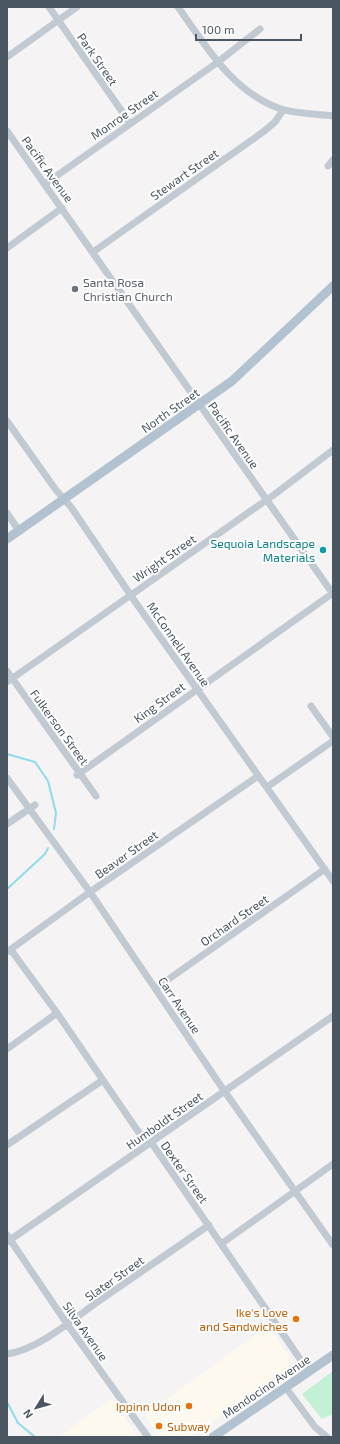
<svg xmlns="http://www.w3.org/2000/svg" width="340" height="1444" viewBox="0 0 340 1444" font-family="'Exo 2',sans-serif">
  <style>
    .commercial { fill: #fdf9ef }
    .grass { fill: #c3f1d5 }
    .lines { fill: none; stroke-linecap: round; stroke-linejoin: round }
    .stream { stroke: #90daee; stroke-width: 2 }
    .minor { stroke: #c1cad2; stroke-width: 7 }
    .major { stroke: #b3c2d1; stroke-width: 9 }
    .worship-dot { fill: #6b7280; stroke: #fff; stroke-width: 1.5 }
    .culture-dot { fill: #0f9aa8; stroke: #fff; stroke-width: 1.5 }
    .food-dot { fill: #e8710a; stroke: #fff; stroke-width: 1.5 }
    .labels { text-anchor: middle; dominant-baseline: central; stroke-width: 4; stroke-linejoin: round; paint-order: stroke }
    .street-label { font-size: 12px; fill: #4a5661; stroke: #fff }
    .worship-label { font-size: 12px; fill: #5b616d; stroke: #fff; text-anchor: start }
    .culture-label { font-size: 12px; fill: #0d838f; stroke: #fff; text-anchor: end }
    .food-label { font-size: 12px; fill: #c56008; stroke: #fff; text-anchor: end }
  </style>
  <rect width="100%" height="100%" fill="#f5f3f3"/>
  <path class="commercial" d="M268 1326 291 1359 290 1367 191 1437H159L144 1415Z
    M111 1399 138 1437H65L61 1435Z"/>
  <path class="grass" d="M333 1371V1414L322 1419 302 1394Z"/>
  <g class="lines">
    <path class="stream" d="M7 754 35 762 48 781 56 813 54 829
      M7 889 45 854 48 848
      M7 1402 18 1423 35 1437"/>
    <path class="minor" d="M49 7 130 123
      M178 7C206 46 233 93 281 109 297 114 316 114 333 116
      M7 57 77 7
      M7 131 333 594
      M328 166 333 160
      M45 184 218 62 260 29
      M7 248 62 208
      M93 252 263 132 275 122 283 110
      M7 421 56 490 71 507 136 603 333 881
      M7 513 19 531
      M7 671 96 796
      M7 682 275 494 333 450
      M311 706 333 737
      M77 775 333 593
      M7 778 90 892 225 1092 333 1245
      M267 787 333 741
      M7 824 35 805
      M11 950 57 1013 144 1140 151 1142 309 1372
      M7 952 90 892 258 776
      M156 988 325 869
      M7 1049 57 1013
      M7 1145 103 1080
      M7 1235 67 1324 148 1437
      M7 1242 333 1016
      M221 1244 333 1164
      M7 1354C37 1350 71 1321 96 1303 134 1277 171 1251 209 1225
      M286 1388 315 1427 327 1437"/>
    <path class="major" d="M7 539 232 381 333 286
      M213 1437 333 1355"/>
  </g>
  <circle class="worship-dot" cx="75" cy="289" r="4"/>
  <circle class="culture-dot" cx="323" cy="550" r="4"/>
  <g class="food-dot">
    <circle cx="296" cy="1319" r="4"/>
    <circle cx="189" cy="1406" r="4"/>
    <circle cx="159" cy="1426" r="4"/>
  </g>
  <g class="labels">
    <g class="street-label">
      <text transform="translate(98 59) rotate(55)">Park Street</text>
      <text transform="translate(124 114) rotate(-35)">Monroe Street</text>
      <text transform="translate(48 169) rotate(54)">Pacific Avenue</text>
      <text transform="translate(184 174) rotate(-35)">Stewart Street</text>
      <text transform="translate(170 410) rotate(-35)">North Street</text>
      <text transform="translate(234 435) rotate(55)">Pacific Avenue</text>
      <text transform="translate(164 558) rotate(-35)">Wright Street</text>
      <text transform="translate(179 644) rotate(55)">McConnell Avenue</text>
      <text transform="translate(159 702) rotate(-36)">King Street</text>
      <text transform="translate(60 727) rotate(54)">Fulkerson Street</text>
      <text transform="translate(126 854) rotate(-35)">Beaver Street</text>
      <text transform="translate(234 920) rotate(-35)">Orchard Street</text>
      <text transform="translate(180 1005) rotate(56)">Carr Avenue</text>
      <text transform="translate(164 1120) rotate(-35)">Humboldt Street</text>
      <text transform="translate(185 1172) rotate(55)">Dexter Street</text>
      <text transform="translate(114 1278) rotate(-35)">Slater Street</text>
      <text transform="translate(86 1331) rotate(55)">Silva Avenue</text>
      <text transform="translate(266 1386) rotate(-34)">Mendocino Avenue</text>
    </g>
    <g class="worship-label">
      <text x="83" y="282">Santa Rosa<tspan x="83" dy="14">Christian Church</tspan></text>
    </g>
    <g class="culture-label">
      <text x="315" y="543">Sequoia Landscape<tspan x="315" dy="14">Materials</tspan></text>
    </g>
    <g class="food-label">
      <text x="288" y="1312">Ike's Love<tspan x="288" dy="14">and Sandwiches</tspan></text>
      <text x="181" y="1406">Ippinn Udon</text>
      <text x="167" y="1426" text-anchor="start">Subway</text>
    </g>
  </g>
  <rect width="340" height="1444" fill="none" stroke="#4a5661" stroke-width="16"/>
  <g transform="translate(36 1408) rotate(233)" stroke="#ffffff" stroke-width="3" paint-order="stroke">
  <path d="M0-3L7 15L0 10L-7 15Z" fill="#4a5661"/>
  <text y="-6" font-size="11" font-weight="bold" text-anchor="middle" fill="#4a5661">N</text>
  </g>
  <path d="M196 34v6h105v-6" fill="none" stroke="#4a5661" stroke-width="2"/>
  <text x="202" y="34" font-size="12" fill="#4a5661" stroke="#ffffff" stroke-width="3" paint-order="stroke">100 m</text>
</svg>
